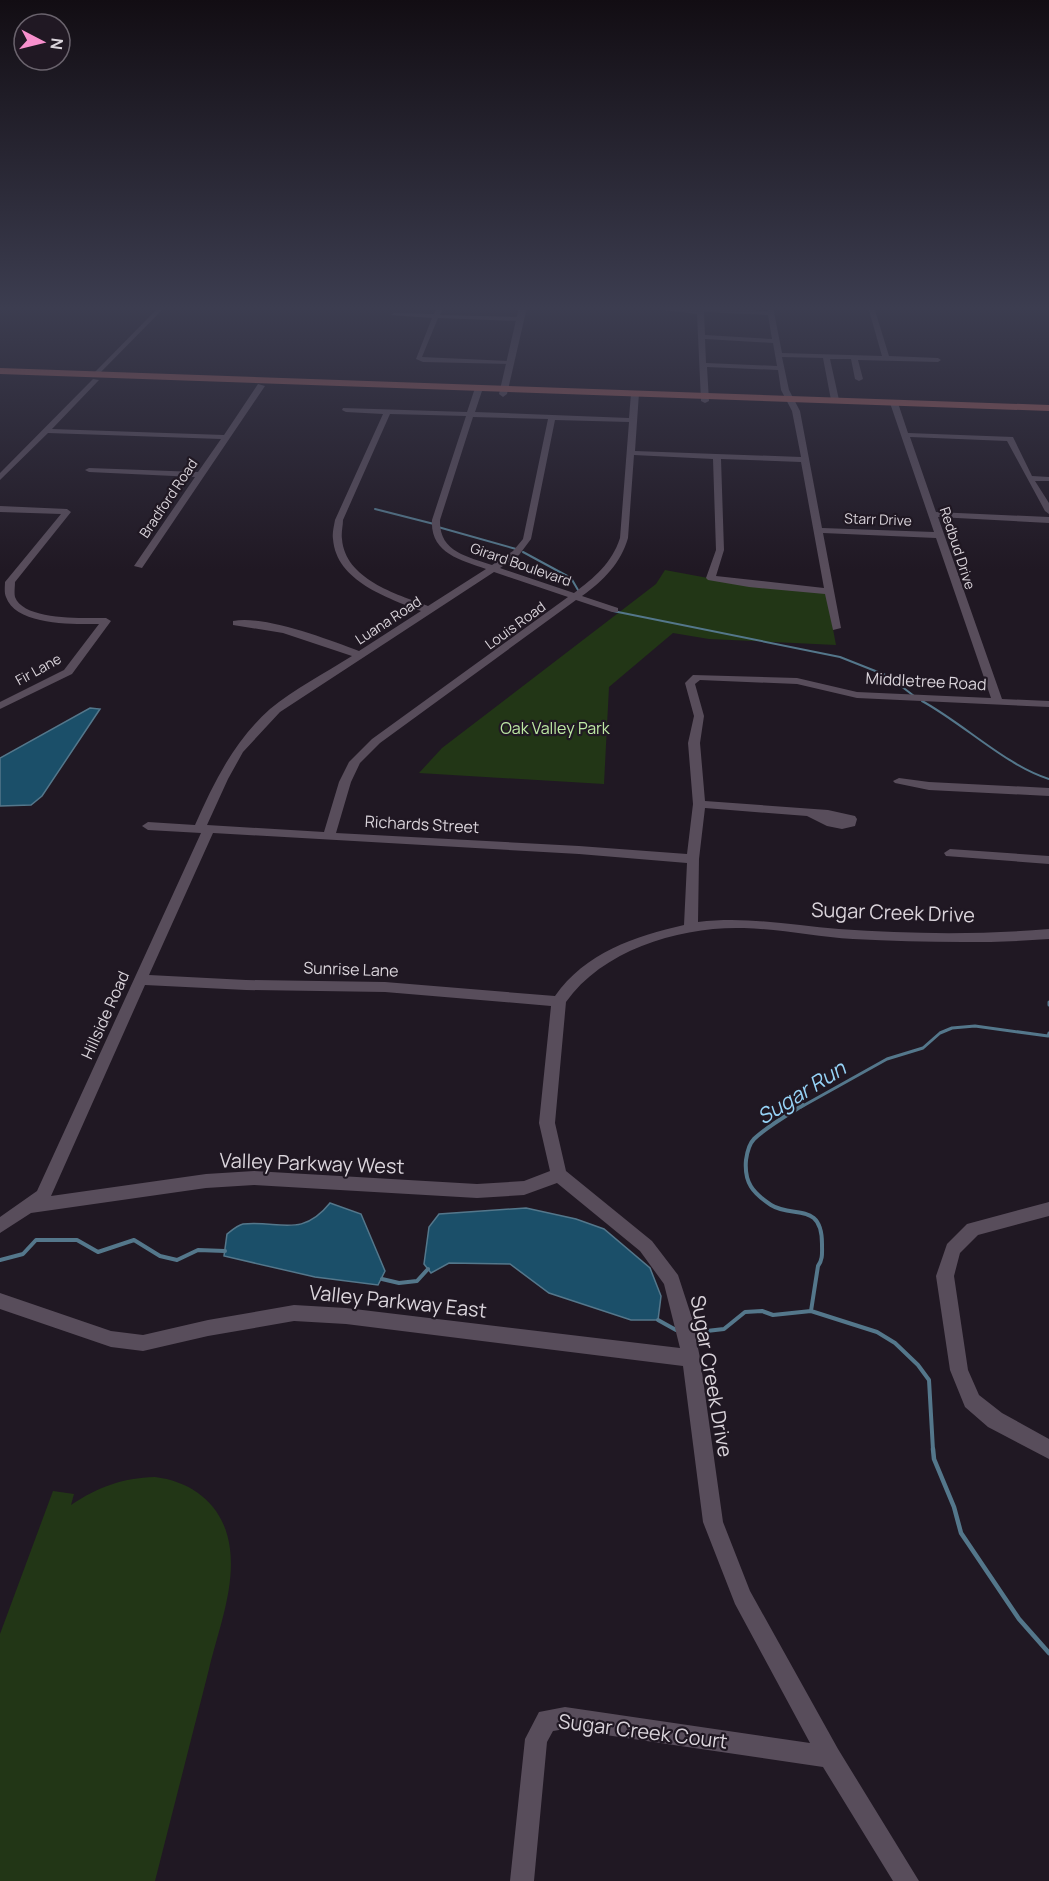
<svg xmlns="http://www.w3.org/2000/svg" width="1049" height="1881" viewBox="0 0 1049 1881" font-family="Manrope,sans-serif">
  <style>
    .green { fill: #223616 }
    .water { fill: #1b4f69; stroke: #54778b; stroke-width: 1.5 }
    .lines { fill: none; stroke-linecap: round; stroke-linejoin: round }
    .stream-far3 { stroke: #54778b; stroke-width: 2 }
    .stream-far2 { stroke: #54778b; stroke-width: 3 }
    .stream-far1 { stroke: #54778b; stroke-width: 4 }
    .stream { stroke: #54778b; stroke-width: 4.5 }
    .minor { fill: #584d5b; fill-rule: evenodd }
    .tertiary { fill: #584d5b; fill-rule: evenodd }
    .primary { fill: #9c5a58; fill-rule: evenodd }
    .labels { text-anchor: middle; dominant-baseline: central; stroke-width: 4.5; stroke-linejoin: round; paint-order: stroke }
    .far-street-label { font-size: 14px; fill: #dad4db; stroke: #201823 }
    .street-label { font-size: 16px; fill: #dad4db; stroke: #201823 }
    .park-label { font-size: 16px; fill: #bde8a4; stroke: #201823 }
    .near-street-label { font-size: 20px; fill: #dad4db; stroke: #201823 }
    .near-water-label { font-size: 21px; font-style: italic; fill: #96d3f7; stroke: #201823 }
  </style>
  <rect width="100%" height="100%" fill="#201823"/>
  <path class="green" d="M665 570 751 586 826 592 836 645 709 639 673 633 609 687 604 784 419 773 442 748 656 584Z
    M155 1477C195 1482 225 1507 230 1549 235 1589 218 1631 209 1669 191 1740 173 1810 155 1881H0V1634L53 1491 74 1494 71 1505C98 1487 122 1478 155 1477Z"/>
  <path class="water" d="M90 708 100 709 42 796 31 805 0 806V758Z
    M330 1203 361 1214 385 1271 378 1285 315 1277 224 1256 227 1234C232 1230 238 1225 243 1224 279 1220 301 1239 330 1203Z
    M526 1208 576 1219 604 1229 650 1268 661 1296 658 1320H631L549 1293 510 1264 449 1263 431 1273 424 1264 429 1227 439 1214Z"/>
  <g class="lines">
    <path class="stream-far3" d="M375 509 434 524
      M438 527 516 549
      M523 552 571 578 578 590
      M613 611 840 657 888 676 914 696
      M922 701C964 724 1005 765 1049 779"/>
    <path class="stream-far2" d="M1049 1002V1005
      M801 1107 887 1059 923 1048 940 1033 952 1028 975 1026 1048 1036 1049 1033"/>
    <path class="stream-far1" d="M803 1105C789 1114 765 1128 754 1139 749 1144 747 1153 746 1160 744 1183 753 1193 771 1205 793 1219 822 1201 822 1244 822 1253 823 1259 818 1266L811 1311
      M0 1260 23 1254 36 1240H77L98 1252 134 1240 160 1256 177 1260 198 1250 225 1251
      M382 1279 399 1283 417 1281 428 1269
      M811 1311 877 1332 895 1343 918 1365 929 1380 933 1450
      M658 1320 676 1330
      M698 1332 724 1329 745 1312 762 1311 773 1315 811 1311"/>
    <path class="stream" d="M933 1449 934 1459 954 1507 961 1533 1019 1619 1049 1653"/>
    <path class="minor" d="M159 307H165L98 375H94V373Z
      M437 307H443L440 315 520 317 523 319 520 321 438 318 422 357 509 361 511 364 423 362 416 359 432 318 391 315 394 313 434 314Z
      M697 307 768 311 767 307H773L782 353 882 356 868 307H874L889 356 938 358 941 360 938 362 858 360 863 379 859 381 855 379 851 359H830L839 400 835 402 831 400 823 358 782 357 789 390 800 411 822 528 934 532 890 403 894 401 898 403 908 433 1013 437 1032 476 1049 477V481H1035L1049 503V514L1045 511 1007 441 910 437 936 512 1049 517V523L938 517 1002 699 1049 701V707L857 698 797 684 700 680 695 684 704 716 700 743 705 801 828 810 855 816 857 819 855 826 842 829 827 826 807 816 705 808 699 859 698 922C746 916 791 925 839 929 909 934 979 935 1049 929V939C984 944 919 942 853 939 817 937 781 929 744 928 682 926 603 949 566 1002L555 1123 566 1171 652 1241 678 1275 692 1318 700 1358 723 1522 750 1591 838 1749 919 1881H893L823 1767 565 1729 553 1731 547 1742 534 1881H510L525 1739 539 1712 565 1707 810 1743 735 1604 703 1522 683 1366 346 1324 294 1321 208 1336 143 1351 111 1347 0 1309V1293L111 1331 143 1335 208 1320 294 1305 346 1308 680 1348 664 1284 640 1251 557 1183 524 1195 477 1198 254 1185 206 1188 31 1213 0 1233V1217L37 1191 201 833 148 830 142 826 148 822 195 825C214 782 234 741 270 709 294 689 325 673 352 656L283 633 233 625V621C265 615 327 639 359 651L421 611C388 598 336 581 333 539 332 533 334 526 335 520L383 414 346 412 342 410 343 408 467 412 475 388 479 386 483 388 475 412 629 418 631 393 635 391 639 393 635 451 801 457 792 411 781 390 778 370 707 367 709 401 705 403 701 401 697 314 663 310 666 308 697 310ZM704 312 768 315 772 339 705 335ZM705 339 773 343 777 366 706 363ZM390 414 466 416 432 520C430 553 460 560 486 569L428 606C396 594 345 579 342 539 341 533 343 526 343 520ZM473 417 548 419 523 539 513 551 492 565C467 556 439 552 440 520ZM555 420 629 422 620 538C612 563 594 578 574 593L500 568 519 555 531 539ZM634 455 713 459 716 550 706 578 708 580 749 587 825 594 833 630 841 628 823 533 936 538 991 698 857 692 797 678 693 675 685 683 694 716 688 743 693 804 687 854 579 846 336 833 351 782 360 763 380 743 576 600 612 612H618V608L582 596C603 581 621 563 628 538ZM721 459 801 462 824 588 716 576 724 550ZM494 572 568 597 372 739 349 762 339 782 324 832 207 825 228 779 243 752 280 712ZM213 833 579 854 687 863 684 925C635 936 585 953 555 996L385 982 246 980 149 975ZM145 985 246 990 385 992 551 1006 539 1123 550 1171 524 1181 477 1184 254 1171 206 1174 51 1196Z
      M93 379 99 380 52 429 224 435 258 384 265 386 142 568 134 566 195 477 89 472 85 470 89 468 198 472 221 439 48 433 0 480V473Z
      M0 506 67 509 71 512 15 582C15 586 14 593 15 597 24 621 85 618 106 618L111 621 72 674 0 709V702L64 670 99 624C74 624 16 626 6 597 4 593 5 586 5 582L61 514 0 512Z
      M899 778 929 782 1049 788V796L929 790 895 783 893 781Z
      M950 849 1049 856V864L946 856 944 853Z
      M1049 1202V1216L978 1235 960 1253 954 1276 968 1370 979 1395 1002 1413 1049 1439V1459L988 1427 965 1407 950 1370 936 1276 947 1244 967 1224Z"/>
    <path class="tertiary" d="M519 307H527L507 394 503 397 499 394Z"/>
    <path class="primary" d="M0 368 1049 405V411L0 374Z"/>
  </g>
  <linearGradient id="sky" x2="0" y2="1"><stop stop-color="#120d13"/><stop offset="0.54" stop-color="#3c3d50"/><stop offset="1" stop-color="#3c3d50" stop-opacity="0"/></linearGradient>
  <rect width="1049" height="570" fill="url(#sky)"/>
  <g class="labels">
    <g class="far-street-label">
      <text transform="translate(168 498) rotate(-56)">Bradford Road</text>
      <text transform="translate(878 519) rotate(2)">Starr Drive</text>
      <text transform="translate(958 548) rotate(72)">Redbud Drive</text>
      <text transform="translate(521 564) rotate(19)">Girard Boulevard</text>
      <text transform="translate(388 620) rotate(-33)">Luana Road</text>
      <text transform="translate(515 625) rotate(-36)">Louis Road</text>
      <text transform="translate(38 669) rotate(-29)">Fir Lane</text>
    </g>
    <g class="street-label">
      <text transform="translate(926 681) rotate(3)">Middletree Road</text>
      <text transform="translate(422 824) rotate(3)">Richards Street</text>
      <text transform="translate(351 969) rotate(2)">Sunrise Lane</text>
      <text transform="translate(105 1015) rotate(-66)">Hillside Road</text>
    </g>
    <g class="park-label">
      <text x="555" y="728">Oak Valley Park</text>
    </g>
    <g class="near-street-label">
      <text transform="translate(893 912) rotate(2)">Sugar Creek Drive</text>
      <text transform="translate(312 1163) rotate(2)">Valley Parkway West</text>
      <text transform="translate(398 1301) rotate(6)">Valley Parkway East</text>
      <text transform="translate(712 1376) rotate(80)">Sugar Creek Drive</text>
      <text transform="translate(643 1731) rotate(7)">Sugar Creek Court</text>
    </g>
    <g class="near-water-label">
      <text transform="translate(801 1092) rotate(-32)">Sugar Run</text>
    </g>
  </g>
  <g transform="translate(42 42) rotate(97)"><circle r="28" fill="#201823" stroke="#6a636d" stroke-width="1.5"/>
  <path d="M0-4.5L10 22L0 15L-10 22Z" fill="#f790cd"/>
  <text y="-9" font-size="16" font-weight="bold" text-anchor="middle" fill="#dad4db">N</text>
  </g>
</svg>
